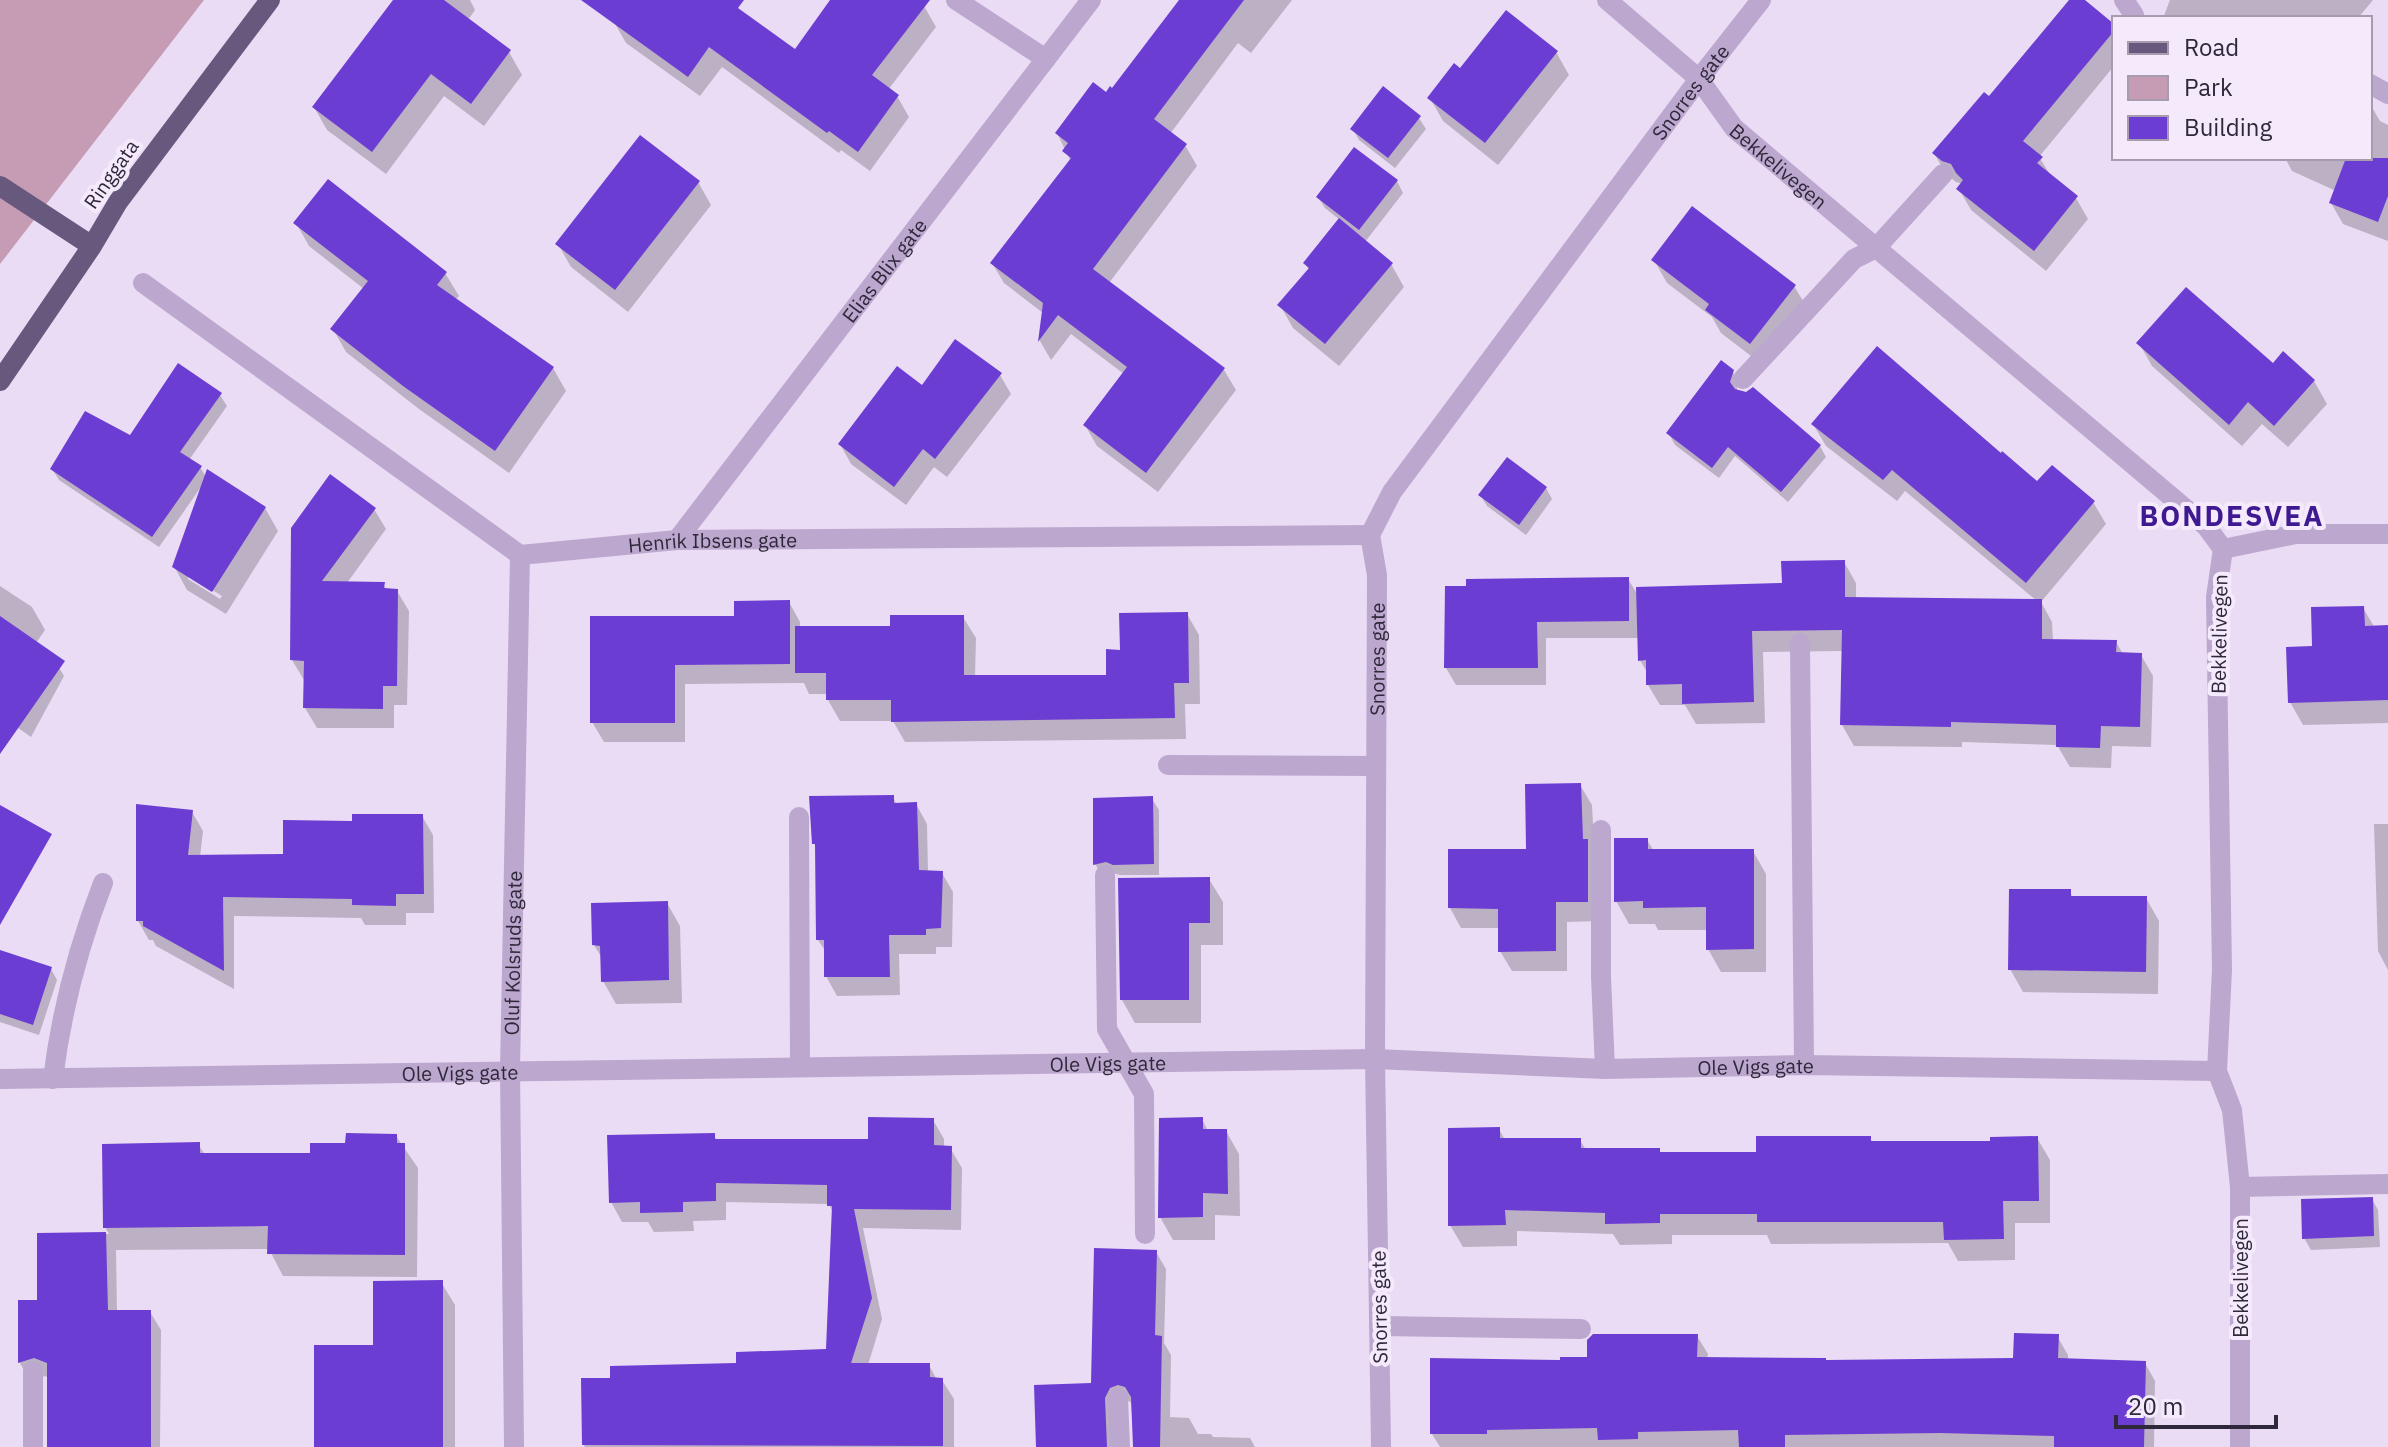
<svg xmlns="http://www.w3.org/2000/svg" width="2388" height="1447" viewBox="0 0 2388 1447" font-family="'IBM Plex Sans',sans-serif">
  <style>
    .green { fill: #c69bb4 }
    .shadow { fill: #0003; fill-rule: evenodd }
    .building { fill: #6c3dd2 }
    .lines { fill: none; stroke-linecap: round; stroke-linejoin: round }
    .minor { stroke: #bca7ce; stroke-width: 20 }
    .major { stroke: #67587e; stroke-width: 20 }
    .labels { text-anchor: middle; dominant-baseline: central; stroke-width: 8; stroke-linejoin: round; paint-order: stroke }
    .street-label { font-size: 20px; fill: #2f283a; stroke: #f5eafc }
    .district-label { font-size: 28px; font-weight: bold; letter-spacing: 2px; fill: #3e1992; stroke: #f5eafc }
  </style>
  <rect width="100%" height="100%" fill="#ebdcf5"/>
  <path class="green" d="M0 0H204L0 264Z"/>
  <path class="shadow" d="M395 0H470L475 10 468 20 509 52 522 75 484 126 444 96 386 174 327 130 314 107Z
    M631 0H729L733 7 795 52 835 0H915L924 6 936 27 888 90 897 96 909 117 870 171 841 150 839 153 722 67 700 96 626 43 614 22Z
    M1182 0H1292L1251 53 1238 43 1170 134 1185 145 1197 166 1109 283 1224 370 1236 390 1158 492 1097 446 1085 425 1124 374 1071 334 1051 360 1040 341 1043 313 1004 283 992 263 1071 162 1057 133 1113 91Z
    M2072 0H2082L2114 27V66L2039 157 2053 179 2076 198 2088 219 2046 271 1971 210 1959 189 1963 184 1956 182 1946 174 1934 153 1989 99Z
    M2170 0H2373L2358 18H2163Z
    M1556 52 1569 75 1498 165 1443 121 1430 98 1460 71Z
    M2370 104 2380 121 2388 125V241L2343 224 2331 203 2336 191 2292 171 2285 158H2370Z
    M1419 118 1426 129 1395 168 1359 140 1353 129Z
    M1397 181 1403 193 1365 242 1391 264 1404 287 1339 366 1293 328 1280 305 1309 270 1305 263 1340 220 1325 208 1318 197Z
    M698 182 711 205 628 312 571 267 558 244Z
    M296 223 445 273 459 296 455 300 553 368 566 391 509 473 419 409 346 352 333 329 364 289 309 246Z
    M1654 260 1794 286 1808 309 1764 366 1721 333 1712 317 1667 283Z
    M2139 343 2273 366 2314 381 2327 404 2288 447 2262 424 2242 446 2152 366Z
    M1732 371 1739 383 1736 391 1820 446 1826 457 1788 502 1735 456 1719 478 1675 445 1669 434Z
    M1000 375 1011 394 947 477 934 467 906 505 851 464 840 444 922 388Z
    M220 395 227 406 189 460 200 467 206 477 265 508 278 531 226 614 187 590 174 566 201 487 159 547 59 480 52 469 131 437ZM188 575 222 596 220 599 188 579Z
    M1813 424 2038 484 2093 502 2106 524 2041 602 2052 622 2053 641 2116 642 2123 654 2141 655 2153 676 2151 747 2112 746 2111 768 2070 767 2057 745 1962 742V747L1854 746 1842 725 1843 651 1763 652 1765 723 1696 724 1685 705H1660L1648 685V674L1640 660V638H1546V685H1456L1446 668 1447 588 1628 579 1639 597 1784 585 1844 562 1856 583V599L2037 601 1905 491 1897 501 1826 446Z
    M1546 488 1552 499 1526 535 1487 506 1480 495Z
    M374 509 386 529 347 583 383 584 387 590 397 591 409 611 407 705H394V728H317L305 708 304 680 292 660 293 529Z
    M0 586 32 607 45 630 36 643 50 653 64 676 31 737 8 721 0 732Z
    M789 602 800 622V628H892L963 617 976 638 975 677H1109L1122 652 1187 614 1199 635 1200 704H1185L1186 739 905 742 893 721H840L828 700V694H809L804 683 685 684V742H604L592 722 736 618Z
    M2363 608 2375 628 2388 627V723L2303 725 2290 702 2315 648Z
    M1580 785 1592 805 1598 921 1567 922V971H1512L1500 951V928H1461L1450 908 1528 851Z
    M893 797 897 805 916 804 927 824 928 872 942 873 953 892 952 947H936V954H899L900 995 837 996 826 976V952L818 940 817 848 814 844Z
    M1152 799 1159 810V875H1120L1113 873 1102 875 1095 864Z
    M192 812 203 831 200 857 286 856 422 816 433 835 434 913H406V925H365L361 918 234 916V989L156 946 153 940H149L138 921Z
    M2374 824H2388V970L2378 951Z
    M1647 840 1654 851H1753L1766 874V972H1721L1708 949V930H1658L1655 924H1629L1616 901Z
    M1209 879 1223 902V945H1201V1023H1135L1122 1000Z
    M2069 891 2073 898H2146L2159 921 2158 994 2023 992 2010 969Z
    M667 903 680 926 682 1003 616 1004 603 981V960L594 945Z
    M0 952 51 969 57 980 39 1035 0 1022Z
    M1202 1119 1208 1131H1226L1239 1154 1240 1216 1215 1215V1240H1173L1160 1217Z
    M933 1120 944 1139V1148H950L962 1168 961 1230 863 1228 882 1319 868 1365H929L937 1380H942L954 1399V1447H585L584 1445 612 1380 738 1365 828 1351 834 1215 829 1204 726 1202V1220L693 1221 694 1231 654 1232 648 1222H622L611 1202 714 1135 717 1141H870Z
    M1499 1129 1505 1140H1580L1586 1150H1659L1661 1154H1758L1870 1138 1873 1143H1992L2037 1138 2050 1160V1223H2015V1260L1958 1261 1948 1243 1771 1244 1767 1235H1672V1244L1620 1245 1613 1234 1517 1231V1246L1463 1247 1450 1225Z
    M396 1136 418 1168 417 1277 283 1276 269 1249 116 1250 117 1312H150L161 1330 160 1447H49V1378L45 1376 30 1381 20 1363V1302H39V1235L109 1234 105 1227 198 1144 205 1155H312L347 1145Z
    M2372 1199 2378 1210 2380 1247 2311 1250 2304 1238Z
    M1156 1252 1166 1269 1164 1343 1171 1355 1170 1417 1189 1418 1198 1434H1211L1213 1437 1250 1438 1255 1447H1135L1131 1403 1129 1401 1120 1404 1115 1447H1038L1093 1385Z
    M441 1282 455 1305V1447H316L375 1347Z
    M1697 1336 1708 1354 1707 1359 1826 1362 2015 1360 2057 1336 2068 1355V1361L2145 1363 2155 1381 2154 1447H1440L1432 1434 1562 1362Z"/>
  <path class="building" d="M393 0H444L511 50 471 104 431 74 372 152 312 107Z
    M581 0H744L738 8 795 49 830 0H930L872 75 899 95 858 152 829 131 827 133 709 47 688 77Z
    M1179 0H1244L1154 119 1187 144 1093 269 1225 368 1146 473 1083 425 1127 367 1058 315 1038 342 1043 303 990 263 1071 158 1062 151 1068 143 1055 133 1093 82 1106 92 1110 86 1112 88Z
    M2069 0H2085L2114 24V31L2023 141 2043 157 2037 163 2078 196 2034 251 1956 189 1963 180 1956 173 1951 164 1942 161 1932 153 1984 92 1989 96Z
    M1506 10 1558 51 1485 143 1427 98 1454 63 1460 68Z
    M1383 86 1421 116 1388 158 1350 129Z
    M640 135 700 181 615 290 555 244Z
    M1354 147 1398 180 1359 230 1316 197Z
    M2346 158H2388V196L2378 222 2329 203Z
    M328 179 447 272 437 285 554 367 495 451 403 386 330 329 368 281 293 223Z
    M1692 206 1796 285 1750 344 1705 310 1709 304 1651 260Z
    M1339 218 1393 263 1325 344 1277 305 1309 268 1303 263Z
    M2186 287 2273 363 2283 351 2315 380 2274 426 2248 402 2229 425 2136 343Z
    M955 339 1002 373 935 459 923 449 894 487 838 444 897 366 922 385Z
    M1877 346 2001 453 2002 451 2037 481 2052 465 2095 501 2026 583 1892 470 1883 480 1811 424Z
    M1721 360 1734 370 1730 382 1735 389 1746 392 1753 387 1821 445 1781 492 1728 447 1712 468 1666 433Z
    M178 363 222 393 180 452 202 466 152 537 50 469 85 411 130 435Z
    M1507 457 1547 487 1519 525 1478 495Z
    M207 469 266 507 212 592 172 567Z
    M330 474 376 508 322 581 385 582 384 588 398 589 397 686H383V709L303 708 304 661 290 660 291 528Z
    M1845 560V597L2042 599V639L2117 640 2116 652 2142 653 2140 727 2101 726 2100 748 2056 747V725L1951 722V727L1840 725 1842 630 1752 631 1754 702 1682 704V684L1646 685V660L1638 661 1636 587 1782 583 1781 561Z
    M1629 577V621L1537 622 1538 668H1444L1445 586H1466V579Z
    M790 600V664L675 665V723H590V616H734V601Z
    M2364 606 2365 626 2388 625V700L2288 703 2286 647 2312 646 2311 607Z
    M1188 612 1189 683H1174L1175 718 891 722V700H826V673H795V626H890V615H964V675H1106V649L1120 650 1119 613Z
    M0 616 65 661 0 754Z
    M1581 783 1583 839H1588V902H1556V951L1498 952V909L1448 908V849H1526L1525 784Z
    M894 795V803L917 802 919 870 943 871 941 928 926 929V935H889L890 977H824V940H816L815 844H812L809 796Z
    M1153 796 1154 864 1113 865 1106 862 1093 865V798Z
    M136 804 193 810 188 855 283 854V820L352 821V814H423L424 894H396V906L352 905V899L223 897 224 971 143 926V921H136Z
    M0 805 52 834 0 925Z
    M1614 838H1648V849H1754V949L1706 950V907L1643 908V901L1614 902Z
    M1210 877V923H1189V1000H1120L1118 878Z
    M2009 889H2071V896H2147L2146 972 2008 970Z
    M668 901 669 980 601 982 600 946 592 945 591 903Z
    M0 950 52 967 33 1025 0 1014Z
    M868 1117 934 1118V1145L952 1146 951 1210 854 1209 872 1298 851 1363H930V1377L943 1378V1446L582 1445 581 1378H610V1366L736 1363V1352L826 1349 832 1206H827V1185L716 1183V1201L683 1202V1212L640 1213V1202L609 1203 607 1135 715 1133V1139H868Z
    M1203 1117V1129H1227L1228 1194 1203 1193V1217L1158 1218 1159 1118Z
    M1500 1127V1138H1581V1148H1660V1152H1756V1136H1871V1141H1990V1137L2038 1136 2039 1201H2003L2004 1239 1944 1240 1943 1222H1757V1214H1660V1223L1605 1224V1213L1505 1210 1506 1225 1448 1226V1128Z
    M346 1133 397 1134V1143H405V1255L267 1254 268 1226 103 1228 102 1144 200 1142V1153H310V1143H345Z
    M2373 1197 2374 1236 2302 1239 2301 1199Z
    M106 1232 108 1310H151V1447H47V1363L34 1358 18 1363V1300H37V1233Z
    M1094 1248 1157 1250 1155 1335 1162 1336 1160 1447H1133L1131 1397 1125 1387 1118 1385 1110 1388 1105 1398 1107 1447H1036L1034 1385 1091 1383Z
    M443 1280V1447H314V1345H373V1281Z
    M2014 1333 2059 1334 2058 1358 2146 1361 2144 1447H2054V1436L1940 1433 1785 1435V1447H1739L1738 1430 1638 1432V1439L1598 1440 1597 1428 1487 1430V1434H1430V1358L1560 1360V1357H1587V1340L1593 1334H1698L1697 1357 1826 1358V1360L2013 1358Z"/>
  <g class="lines">
    <g class="minor">
      <path d="M956 0 1046 59"/>
      <path id="s1" d="M1607 0 1699 79 1734 128 2206 526 2223 549 2216 597 2222 970 2217 1071 2232 1110 2240 1187V1447"/>
      <path d="M2124 0 2134 15"/>
      <path d="M2370 84 2388 94"/>
      <path id="s2" d="M143 283 520 555 677 540 1370 535"/>
      <path d="M1743 379 1854 259 1876 248 1943 174"/>
      <path id="s3" d="M677 540 1091 0"/>
      <path d="M2223 549 2296 534H2388"/>
      <path d="M1800 643 1804 1065"/>
      <path d="M1168 765 1376 766"/>
      <path d="M799 817 800 1066"/>
      <path d="M1601 830V977L1605 1069"/>
      <path d="M1105 875 1107 1029 1144 1094 1145 1234"/>
      <path id="s4" d="M0 1079 1375 1059 1605 1069 1804 1065 2217 1071"/>
      <path d="M53 1079C61 1013 79 945 103 883"/>
      <path d="M2240 1187 2388 1184"/>
      <path d="M1379 1326 1581 1329"/>
      <path d="M1118 1398 1120 1447"/>
      <path d="M33 1447V1371"/>
      <path id="s5" d="M514 1447 510 1070 520 555"/>
      <path id="s6" d="M1381 1447 1375 1059 1377 575 1370 535 1392 492 1699 79 1761 0"/>
    </g>
    <path class="major" d="M0 186 92 246
      M0 381 92 246 118 202 270 0"/>
  </g>
  <g class="labels">
    <g class="street-label">
      <text stroke="none"><textPath href="#s6" startOffset="1460">Snorres gate</textPath></text>
      <text stroke="none"><textPath href="#s1" startOffset="240">Bekkelivegen</textPath></text>
      <text transform="translate(111 174) rotate(-55)">Ringgata</text>
      <text stroke="none"><textPath href="#s3" startOffset="340">Elias Blix gate</textPath></text>
      <text stroke="none"><textPath href="#s2" startOffset="658">Henrik Ibsens gate</textPath></text>
      <text transform="translate(2219 634) rotate(-89)">Bekkelivegen</text>
      <text stroke="none"><textPath href="#s6" startOffset="788">Snorres gate</textPath></text>
      <text stroke="none"><textPath href="#s5" startOffset="494">Oluf Kolsruds gate</textPath></text>
      <text stroke="none"><textPath href="#s4" startOffset="1108">Ole Vigs gate</textPath></text>
      <text stroke="none"><textPath href="#s4" startOffset="1756">Ole Vigs gate</textPath></text>
      <text stroke="none"><textPath href="#s4" startOffset="460">Ole Vigs gate</textPath></text>
      <text transform="translate(2240 1278) rotate(-90)">Bekkelivegen</text>
      <text transform="translate(1379 1307) rotate(-91)">Snorres gate</text>
    </g>
    <g class="district-label">
      <text x="2232" y="515">BONDESVEA</text>
    </g>
  </g>
  <rect x="2112" y="16" width="260" height="144" fill="#f5eafc" stroke="#a69cae" stroke-width="2"/>
  <rect x="2128" y="42" width="40" height="12" fill="#67587e" stroke="#a69cae" stroke-width="2"/>
  <text x="2184" y="56" font-size="24" fill="#2f283a">Road</text>
  <rect x="2128" y="76" width="40" height="24" fill="#c69bb4" stroke="#a69cae" stroke-width="2"/>
  <text x="2184" y="96" font-size="24" fill="#2f283a">Park</text>
  <rect x="2128" y="116" width="40" height="24" fill="#6c3dd2" stroke="#a69cae" stroke-width="2"/>
  <text x="2184" y="136" font-size="24" fill="#2f283a">Building</text>
  <path d="M2116 1415v12h160v-12" fill="none" stroke="#2f283a" stroke-width="4"/>
  <text x="2128" y="1415" font-size="24" fill="#2f283a" stroke="#f5eafc" stroke-width="6" paint-order="stroke">20 m</text>
</svg>
